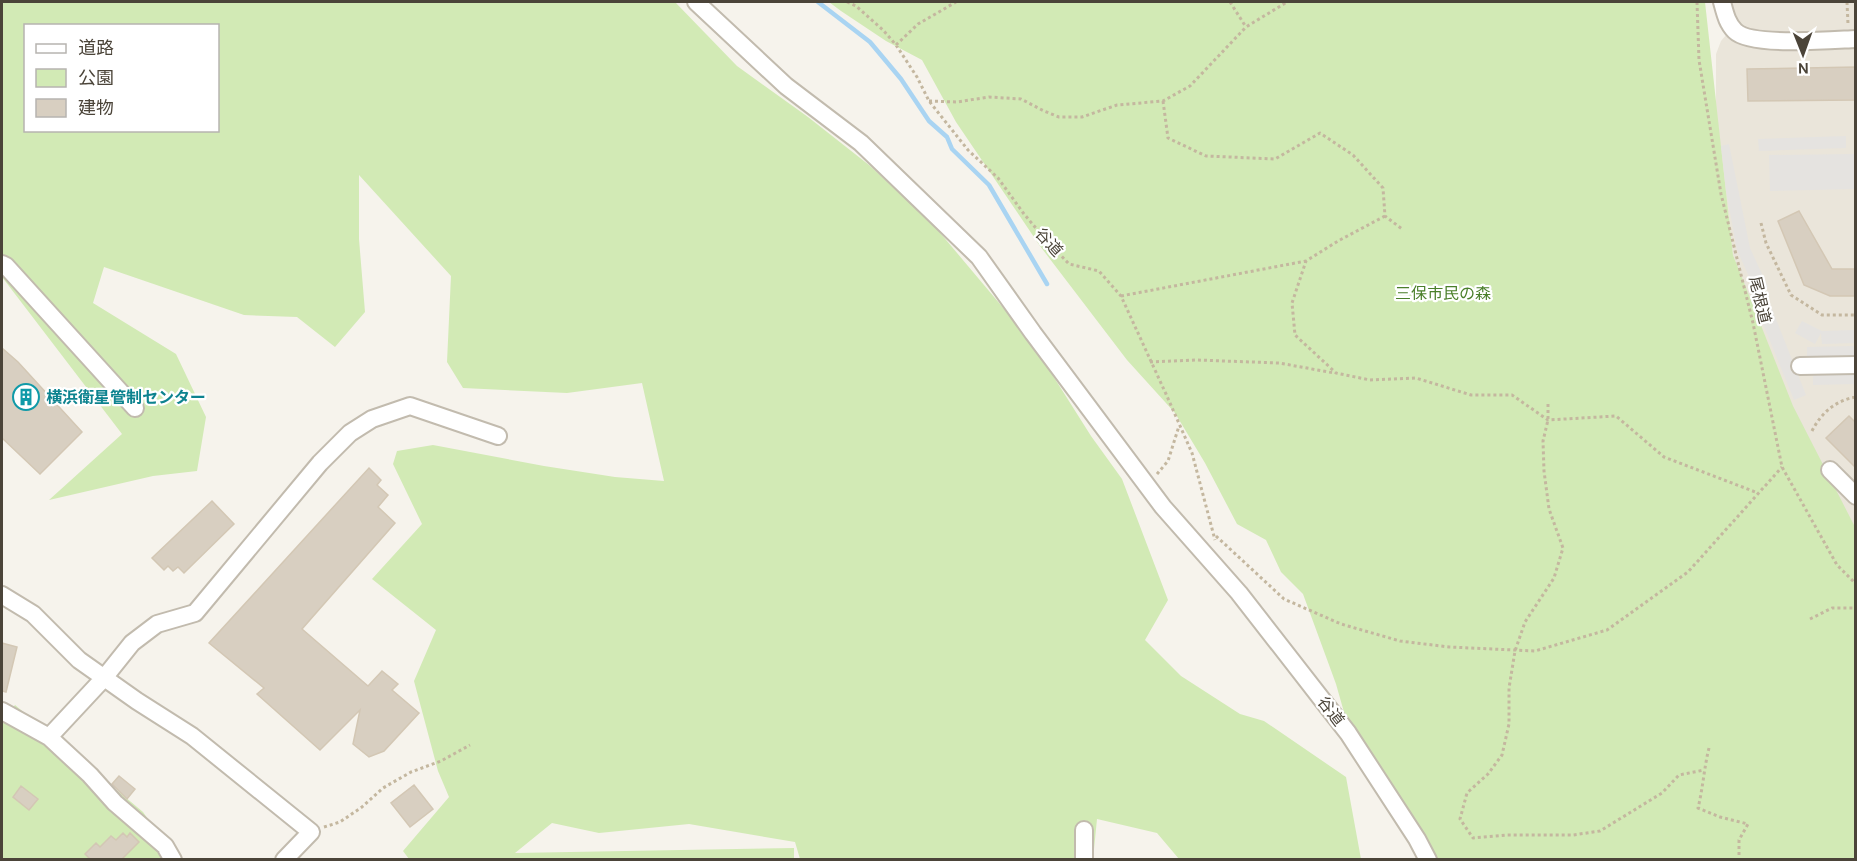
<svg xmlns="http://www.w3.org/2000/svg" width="1857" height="861" viewBox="0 0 1857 861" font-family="Karla,'Noto Sans JP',sans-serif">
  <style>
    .residential { fill: #eae5da }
    .green { fill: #d2eab5; fill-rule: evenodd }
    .parking { fill: #e5e3e0 }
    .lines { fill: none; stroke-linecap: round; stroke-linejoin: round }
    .stream { stroke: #a9d4f2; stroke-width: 4.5 }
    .building { fill: #d8cfc1; stroke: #d3c7b4; stroke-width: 1.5 }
    .minor-casing { stroke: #c2bbae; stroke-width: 20 }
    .path { stroke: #c4b79f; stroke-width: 3; stroke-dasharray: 3 3; stroke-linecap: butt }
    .minor { stroke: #fff; stroke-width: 16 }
    .labels { text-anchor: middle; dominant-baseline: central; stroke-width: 4.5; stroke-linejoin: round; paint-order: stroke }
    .street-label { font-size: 16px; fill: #4b4439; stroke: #fff }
    .park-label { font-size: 16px; fill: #4a7f2a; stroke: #fff }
    .culture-label { font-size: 16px; font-weight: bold; fill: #0d838f; stroke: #fff; text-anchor: start }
  </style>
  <rect width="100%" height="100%" fill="#f6f3ec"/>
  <path class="residential" d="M1714 2H1855V578L1733 255 1716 108V54L1721 41 1727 34 1719 26Z"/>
  <path class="green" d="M2 2H675L737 66 808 117 869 165 931 222 1031 341 1091 436 1122 479 1168 600 1145 640 1181 676 1240 714 1264 721 1346 777 1361 859H1179L1157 833 1097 819 1093 859H800L795 842 689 824 599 833 552 823 515 853 794 848V859H409L403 851 449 797 438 771 414 681 436 630 372 579 422 524 393 464 397 451 433 445 544 466 615 477 664 481 642 383 567 393 463 388 447 362 451 276 359 175V239L365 312 335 347 297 317 244 315 104 267 93 303 176 354 206 417 197 471 153 476 49 500 122 434 2 277ZM26 26H218V130H26Z
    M829 2H1705L1733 255 1793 406 1855 527V859H1421L1359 765 1336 684 1303 594 1281 572 1266 540 1237 524 1205 463 1175 413 1127 360 1040 246 956 122 922 60 886 41 841 11Z
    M15 705 143 812 176 859H2V723Z"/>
  <path class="parking" d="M1846 136V148L1759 151 1758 139Z
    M1729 144 1750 248 1768 287 1756 292 1737 250 1726 191 1721 146Z
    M1855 154V189L1770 191 1769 155Z
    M1772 309 1806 395 1794 400 1759 314Z
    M1802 321 1822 331 1855 330V343L1822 344 1821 333 1815 344 1795 333Z
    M1855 346V384L1813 385V373L1807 372V347Z"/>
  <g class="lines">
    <path class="stream" d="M818 2 870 42 901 79 929 121 947 137 952 149 989 185 1047 284"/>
  </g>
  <path class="building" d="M1856 67V100L1748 101 1747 69Z
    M1799 211 1832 269H1856V296H1830L1804 285 1778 221Z
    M2 348 18 362 82 432 40 474 2 438Z
    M1849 416 1856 423V468L1826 438Z
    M369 468 381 480 377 485 388 495 378 507 395 523 302 629 368 686 382 671 398 684 392 690 419 713 384 751 369 757 353 744 360 710 320 750 257 694 264 688 209 643Z
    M212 501 234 524 184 573 178 567 173 571 168 566 164 570 152 558Z
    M2 643 17 647 6 692 2 691Z
    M119 776 135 789 127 799 112 784Z
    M414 785 433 809 410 827 391 803Z
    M21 786 38 799 29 810 13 797Z
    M123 833 127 837 130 833 139 842 121 860H87L89 858 85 854 96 843 100 847 111 836 116 840Z"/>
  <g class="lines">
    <defs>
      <path id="minor" d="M696 2 786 86 861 143 979 257 1033 333 1163 507 1239 593 1348 733 1417 839 1428 860
        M1722 2C1725 13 1727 23 1735 31 1751 47 1832 40 1856 39
        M2 264 6 266 135 408
        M1800 366 1856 365
        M1830 470 1856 496
        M2 595 33 614 79 660 137 701 192 736 311 832 284 860
        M2 711 49 737 90 775 115 803 165 846 173 860
        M49 737 104 678 132 643 157 624 195 613 320 463 350 433 372 419 410 406 498 436
        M1084 830V860"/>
    </defs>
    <use href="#minor" class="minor-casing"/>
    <path class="path" d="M847 2 856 6 883 30 896 45 917 77 929 101 968 150 998 178 1024 214 1046 240 1069 264 1099 271 1121 296 1166 394 1192 453 1215 540
      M1230 2 1246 27
      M1697 2 1699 60 1721 194 1753 323 1782 467 1837 565 1856 584
      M1847 2 1848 24
      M896 45 918 24 956 2
      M929 101 957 102 989 97 1021 99 1044 111 1059 117H1082L1117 105 1163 101 1190 86 1246 27 1287 2
      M1163 101 1168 138 1206 156 1275 159 1320 133 1353 155 1383 188 1385 216 1402 229
      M1385 216 1338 241 1306 261 1292 303 1295 335 1336 373 1370 380 1416 378 1471 395H1512L1548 420 1616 416 1664 457 1758 493
      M1761 223 1766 243 1791 295 1822 315H1856
      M1121 296 1306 261
      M1150 362 1197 360 1279 363 1334 373
      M1548 404V420L1543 441 1544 471 1549 509 1563 548 1554 578 1525 622 1515 651 1509 688V724L1502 755 1488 774 1467 793 1460 819 1473 838 1507 835H1573L1600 831 1662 793 1679 775 1704 770
      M1812 431C1821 413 1836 400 1856 397
      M1157 474 1168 461 1179 426
      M1216 536 1284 599 1341 624 1400 641 1449 647 1535 651 1607 630 1688 572 1782 467
      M1810 619 1832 608H1856
      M1709 748C1704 768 1703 788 1698 808L1720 817 1748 824 1739 840V860
      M324 827 340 822 362 807 383 788 411 772 441 761 470 745"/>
    <use href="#minor" class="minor"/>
  </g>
  <defs>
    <symbol id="building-ring" viewBox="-11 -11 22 22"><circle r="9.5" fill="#fff" stroke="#0f9aa8" stroke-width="1.5"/><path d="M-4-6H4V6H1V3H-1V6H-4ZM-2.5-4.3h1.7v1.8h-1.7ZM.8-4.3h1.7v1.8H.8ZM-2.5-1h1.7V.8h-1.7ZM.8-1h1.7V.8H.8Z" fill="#0f9aa8"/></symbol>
  </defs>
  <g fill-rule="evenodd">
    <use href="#building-ring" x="11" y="382" width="30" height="30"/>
  </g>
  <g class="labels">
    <g class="street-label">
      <text transform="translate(1049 242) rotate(48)">谷道</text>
      <text transform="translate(1760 300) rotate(77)">尾根道</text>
      <text transform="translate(1331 711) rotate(52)">谷道</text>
    </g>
    <g class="park-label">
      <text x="1443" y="293">三保市民の森</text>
    </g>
    <g class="culture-label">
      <text x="46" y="397">横浜衛星管制センター</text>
    </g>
  </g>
  <rect width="1857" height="861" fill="none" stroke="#4b4439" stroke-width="6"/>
  <rect x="24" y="24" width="195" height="108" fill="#ffffff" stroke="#b7b4b0" stroke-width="1.5"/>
  <rect x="36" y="44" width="30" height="9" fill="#ffffff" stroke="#b7b4b0" stroke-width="1.5"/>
  <text x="78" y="54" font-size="18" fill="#4b4439">道路</text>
  <rect x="36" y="69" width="30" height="18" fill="#d2eab5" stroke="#b7b4b0" stroke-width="1.5"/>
  <text x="78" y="84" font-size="18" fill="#4b4439">公園</text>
  <rect x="36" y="99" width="30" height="18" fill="#d8cfc1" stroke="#b7b4b0" stroke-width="1.5"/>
  <text x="78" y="114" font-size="18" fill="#4b4439">建物</text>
  <g transform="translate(1803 54) rotate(179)" stroke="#ffffff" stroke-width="4.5" paint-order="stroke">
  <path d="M0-4.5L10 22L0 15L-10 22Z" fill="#4b4439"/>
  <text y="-9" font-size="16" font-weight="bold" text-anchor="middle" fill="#4b4439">N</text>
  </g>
</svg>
